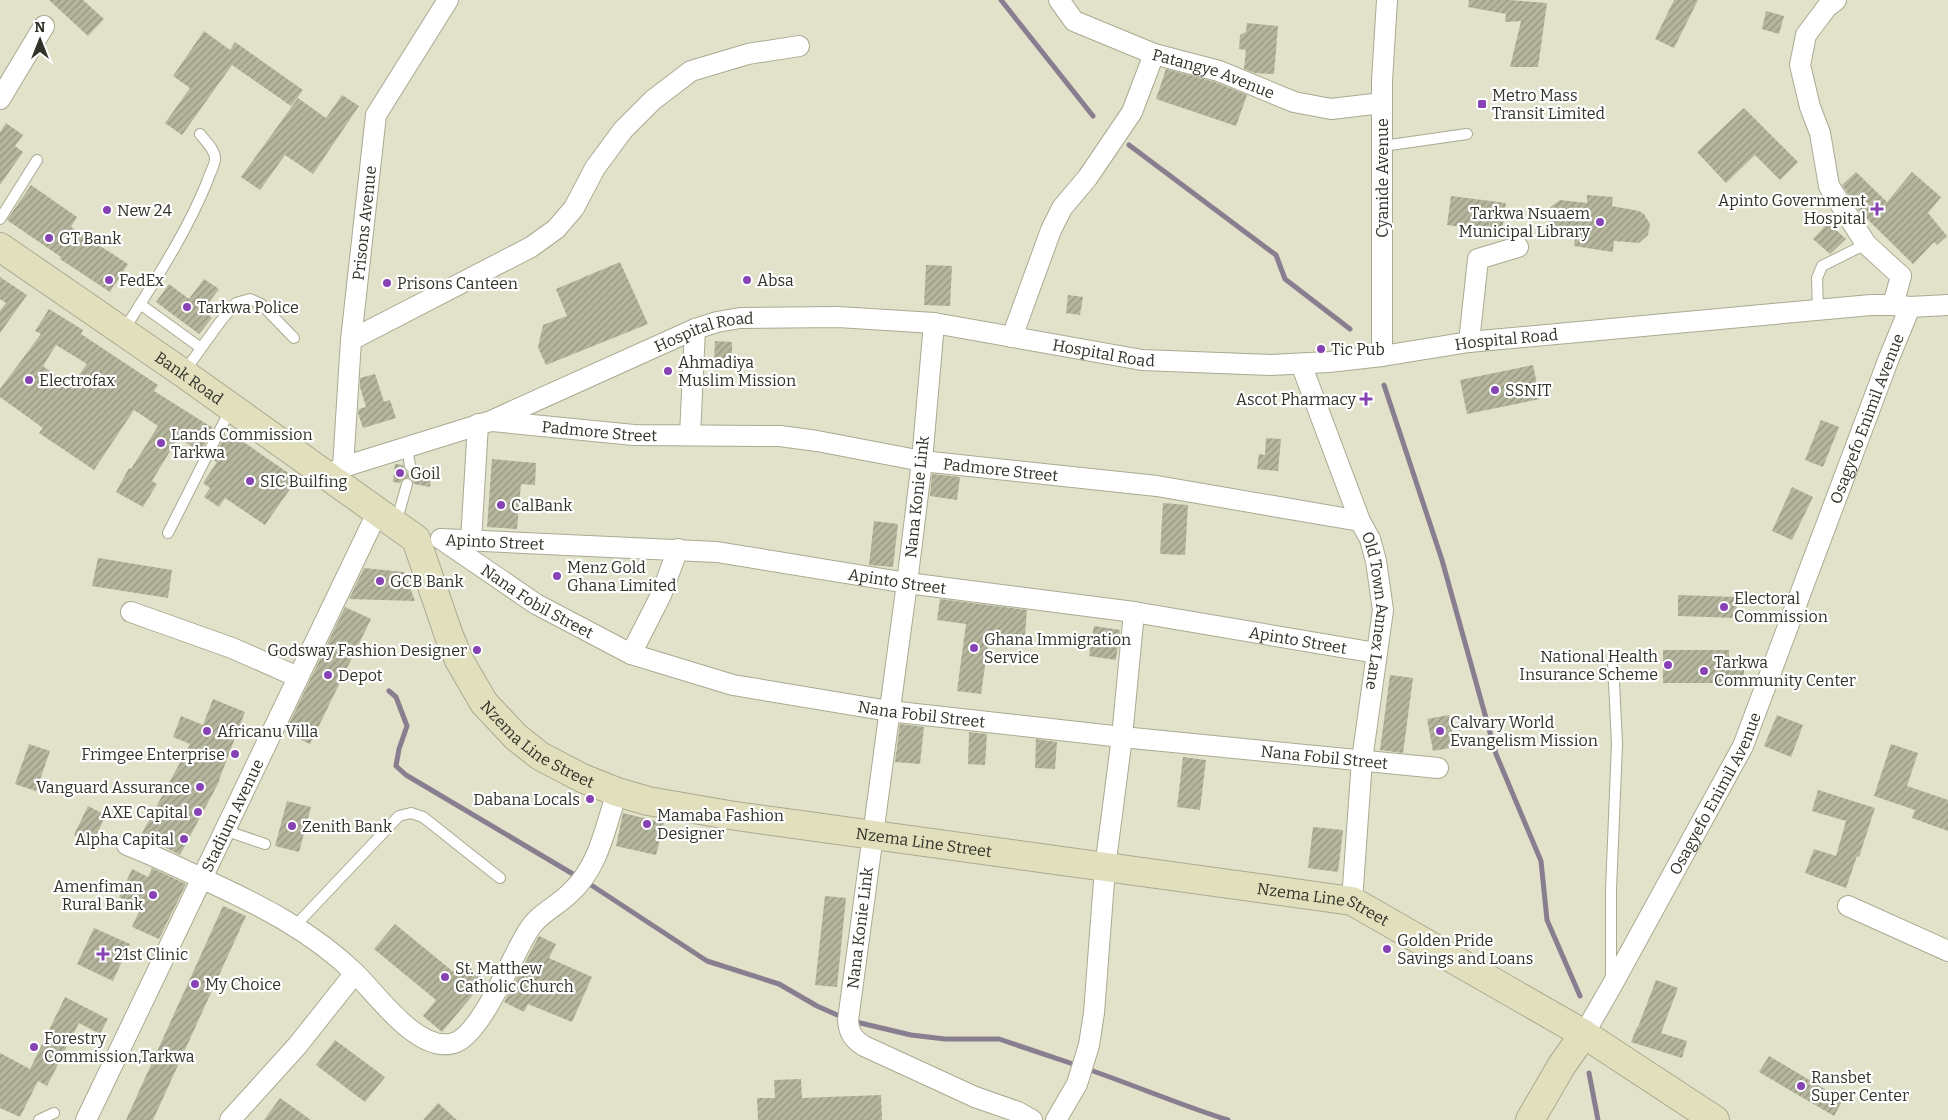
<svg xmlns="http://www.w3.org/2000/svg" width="1948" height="1120" viewBox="0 0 1948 1120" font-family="Bitter,serif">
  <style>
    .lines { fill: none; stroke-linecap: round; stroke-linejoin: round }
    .stream { stroke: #897e90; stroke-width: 5 }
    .building { fill: url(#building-hatch); fill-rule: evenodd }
    .lane-casing { stroke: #aaaa92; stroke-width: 12 }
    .street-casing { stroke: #aaaa92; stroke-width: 22 }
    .secondary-casing { stroke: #aaaa92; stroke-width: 30 }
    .lane { stroke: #fff; stroke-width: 10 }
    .street { stroke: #fff; stroke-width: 20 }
    .secondary { stroke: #e1dfbc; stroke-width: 28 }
    .poi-dot { fill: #8742b6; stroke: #fff; stroke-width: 2 }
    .labels { text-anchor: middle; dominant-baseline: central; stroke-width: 4.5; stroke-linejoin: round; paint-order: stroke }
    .street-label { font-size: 16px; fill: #323229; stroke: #fff }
    .poi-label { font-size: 16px; fill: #323229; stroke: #fff; text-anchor: start }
  </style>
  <defs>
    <pattern id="building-hatch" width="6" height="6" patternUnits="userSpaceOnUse" patternTransform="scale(1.25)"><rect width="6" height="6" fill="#b6b59d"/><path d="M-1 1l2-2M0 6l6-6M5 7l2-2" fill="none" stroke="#959480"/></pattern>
  </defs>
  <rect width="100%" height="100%" fill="#e2e1c9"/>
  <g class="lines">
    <path class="stream" d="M1001 0 1093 116
      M1129 145 1276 255 1285 279 1350 329
      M1384 385 1442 560 1496 754 1541 861 1547 920 1580 996
      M389 691 396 697 407 726 399 749 396 766 406 775 578 877
      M585 881 707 961 779 984 817 1006 844 1018
      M852 1021 911 1035 945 1039H999L1079 1066
      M1087 1069C1134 1085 1180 1105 1228 1120
      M1589 1073 1598 1120"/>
  </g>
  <path class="building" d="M49 0H83L104 19 88 36Z
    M1469 0H1509L1547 3 1538 67H1510L1521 21 1505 22 1506 14 1468 7Z
    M1674 0H1698L1674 48 1655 39Z
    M1766 11 1784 16 1779 34 1762 29Z
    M1247 23 1278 26 1274 74 1255 73 1244 69 1246 50 1239 49 1240 35 1246 32Z
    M204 31 230 50 235 42 303 90 291 106 232 65 182 135 165 123 190 88 173 76Z
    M1166 69 1215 82 1247 95 1236 126 1156 99Z
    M342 95 359 106 313 174 285 155 260 190 241 177 298 98 326 118Z
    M1744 108 1798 162 1780 180 1755 155 1726 183 1697 152Z
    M6 123 23 135 15 146 23 152 0 185V132Z
    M1856 172 1887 202 1912 172 1941 197 1928 213 1947 236 1937 245 1934 242 1913 264 1860 212 1842 185Z
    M31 185 77 217 71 227 128 264 110 292 60 259 61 257 7 220Z
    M1587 195 1613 197 1612 206 1639 211 1644 214 1650 224 1648 235 1639 243 1614 241 1613 252 1574 246 1575 237 1556 231 1551 227 1547 214 1549 208 1560 200 1587 203Z
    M1451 196 1506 203 1502 232 1447 225Z
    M1828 223 1846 239 1830 254 1813 239Z
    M620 262 648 324 546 365 538 347 543 325 567 316 556 289Z
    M926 265 952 266 950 306 924 305Z
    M0 277 27 295 0 333V311L6 303 0 299Z
    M204 279 219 289 203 310 212 318 199 334 156 302 169 284 189 299Z
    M1068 295 1083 297 1080 315 1066 313Z
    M49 309 83 330 81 334 158 385 154 391 213 428 201 452 178 438 152 481 157 484 143 507 116 492 129 468 131 469 158 426 134 410 94 470 39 433 43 428 0 397V389L41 334 35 331ZM56 345 87 364 71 386 43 366Z
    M715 341 732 342V360L714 359Z
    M1533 365 1540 399 1467 414 1460 380Z
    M375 374 384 402 390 400 396 418 363 428 358 413 359 409 366 407 360 387V378Z
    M1821 420 1839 427 1823 467 1805 460Z
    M225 435 232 440 235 436 297 479 265 525 225 498 219 507 204 497 210 488 203 483 217 462 213 460Z
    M1266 438 1281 439 1278 471 1257 469 1259 454 1265 455Z
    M492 459 536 463 535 485 521 484 517 529 487 527Z
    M395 464 403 465 404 470 408 473 414 472 417 467 432 469 430 487 414 484 412 480 408 477 403 479 400 483 393 482Z
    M932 474 960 477 957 500 930 496Z
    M1792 487 1813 497 1792 540 1772 531Z
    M1163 503 1188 505 1185 555 1160 554Z
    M874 521 898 524 893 567 869 565Z
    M98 558 172 570 168 598 92 586Z
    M364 568 404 572 415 601 349 599Z
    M1678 595 1737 597 1736 618 1678 616Z
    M940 599 1027 610 1024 647 988 645 981 694 957 691 966 624 937 620Z
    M345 607 371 619 310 744 285 732Z
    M1094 626 1120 630 1116 660 1089 656Z
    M1663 650H1729V659L1744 658V683H1663Z
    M1390 675 1413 678 1403 753 1380 750Z
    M213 699 245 712 219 780H220L180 855 141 835 190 744 173 737 181 716 203 725Z
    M1449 715 1455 747 1433 751 1427 719Z
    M1777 715 1803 725 1791 757 1764 746Z
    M900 724 924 727 920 764 895 762Z
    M969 732 987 734 985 765 968 764Z
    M1036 739 1057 742 1055 769 1035 768Z
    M29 744 50 751 36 791 15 784Z
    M1891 744 1918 753 1907 786 1948 800V831L1912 818 1915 810 1874 796Z
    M1183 757 1206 760 1200 810 1177 807Z
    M1818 790 1875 808 1859 857 1857 856 1846 888 1805 873 1814 849 1836 856 1846 821 1812 811Z
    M287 801 311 807 299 852 275 846Z
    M88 806 106 815 92 844 74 835Z
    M623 813 664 823 656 855 616 846Z
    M1313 827 1343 830 1338 872 1308 868Z
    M152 868 186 884 159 939 132 927 141 907 119 897 132 869 148 877Z
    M825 896 846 898 837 987 815 985Z
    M223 906 246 916 153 1120H126Z
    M395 924 456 974 465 964 488 982 482 992 477 990 442 1032 423 1016 436 1000 374 949Z
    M94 928 130 944 113 981 77 964Z
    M539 936 556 944 549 958 592 977 572 1022 528 1004 524 1012 504 1002Z
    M1656 980 1678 988 1661 1033 1687 1041 1682 1058 1631 1042 1637 1027H1638Z
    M65 997 108 1019 100 1034 79 1023 47 1086 38 1081 20 1117 0 1108V1053L30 1069Z
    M335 1040 385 1077 365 1102 316 1065Z
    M1769 1056 1843 1100 1834 1116 1759 1072Z
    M801 1079 802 1098 881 1095 882 1120H758L757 1098H775L774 1080Z
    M280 1098 311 1120H264Z
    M438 1103 457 1120H423Z"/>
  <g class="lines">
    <defs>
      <path id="lane" d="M1383 146 1467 134
        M0 219 37 160
        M140 304 201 348
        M1818 310 1817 278 1822 266 1866 244
        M124 330C154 282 186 234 207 182 209 175 214 167 215 160 216 150 205 141 200 134
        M184 372 220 322 236 303 250 299 261 304 294 338
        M407 447 410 466
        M396 523 407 484
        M168 533 231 408
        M224 830 265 844
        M295 926 399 816 411 813 423 817 500 878
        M1611 979V890L1617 744 1613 662
        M39 1120 54 1113"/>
      <g id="street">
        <path id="s1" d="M1059 0 1074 21 1154 54 1219 71 1294 102 1331 109 1382 103"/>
        <path d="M1836 0 1827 7 1806 35 1800 65 1810 107 1820 133 1829 186 1866 244 1901 276 1893 305"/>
        <path d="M0 99 44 26"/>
        <path d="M934 323 922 461 907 583 848 1020C849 1033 853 1039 864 1046L975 1097 1018 1112 1032 1120"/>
        <path d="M1012 337 1051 230 1062 208 1088 177 1132 112 1154 54"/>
        <path d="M351 340 531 247 556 229 574 208 595 168 623 130 653 100 691 71 748 54 799 46"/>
        <path d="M1469 342 1478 259 1518 247"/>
        <path d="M1382 356V81L1387 0"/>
        <path id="s2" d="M1301 364 1360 521 1370 539 1376 561 1383 610 1362 760 1352 901"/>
        <path id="s3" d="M492 421 634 435 780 436 817 441 922 461 1157 486 1360 521"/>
        <path d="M690 435 695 329"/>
        <path id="s4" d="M343 467 351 340 376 115 448 0"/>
        <path id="s5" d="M326 476 343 467 491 421 695 329 717 322 740 318 838 317 934 323 1142 360 1271 365 1329 362 1382 356 1469 342 1871 305H1893L1910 307 1948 305"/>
        <path id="s6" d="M441 539 536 604 631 654 733 685 889 711 1122 737 1438 768"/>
        <path id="s7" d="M441 539 717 552 907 583 1134 612 1376 653"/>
        <path d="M471 541 478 424"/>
        <path d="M131 612 232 648 298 677"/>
        <path d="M631 654 661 595 678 549"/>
        <path d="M127 845C153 855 178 867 203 879 258 904 312 931 356 974 378 996 419 1054 454 1043 481 1035 512 956 528 931 538 914 556 907 570 893 599 867 605 828 617 792"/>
        <path d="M1848 906 1948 951"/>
        <path id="s8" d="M1584 1034 1611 987 1743 746 1889 358 1910 307"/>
        <path id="s9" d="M86 1120 378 511"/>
        <path d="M230 1120 297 1046 355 973"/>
        <path d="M1056 1120 1077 1084 1089 1045 1094 1013 1105 868 1122 737 1134 612"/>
      </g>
      <g id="secondary">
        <path id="s10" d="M0 247 183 373 416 539 448 633 459 660 484 703 516 737 540 756 582 778 617 792 648 801 729 815 1352 901 1584 1034 1715 1120"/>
        <path d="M1530 1120 1562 1065 1584 1034"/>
      </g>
    </defs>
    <use href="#lane" class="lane-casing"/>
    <use href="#street" class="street-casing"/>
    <use href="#secondary" class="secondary-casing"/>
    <use href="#lane" class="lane"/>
    <use href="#street" class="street"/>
    <use href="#secondary" class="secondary"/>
  </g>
  <g class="poi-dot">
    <rect x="1477" y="99" width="10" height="10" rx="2.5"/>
    <path d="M1874.5 201.5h5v5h5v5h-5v5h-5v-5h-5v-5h5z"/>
    <circle cx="107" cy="210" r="5"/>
    <circle cx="1600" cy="222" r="5"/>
    <circle cx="49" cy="238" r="5"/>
    <circle cx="109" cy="280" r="5"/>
    <circle cx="747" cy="280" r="5"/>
    <circle cx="387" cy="283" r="5"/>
    <circle cx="187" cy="307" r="5"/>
    <circle cx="1321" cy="349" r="5"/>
    <circle cx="668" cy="371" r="5"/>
    <circle cx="29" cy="380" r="5"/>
    <circle cx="1495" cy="390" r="5"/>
    <path d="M1363.5 391.5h5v5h5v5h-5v5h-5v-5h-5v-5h5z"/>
    <circle cx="161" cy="443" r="5"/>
    <circle cx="400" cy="473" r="5"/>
    <circle cx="250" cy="481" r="5"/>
    <circle cx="501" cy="505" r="5"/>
    <circle cx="557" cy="576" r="5"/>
    <circle cx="380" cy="581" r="5"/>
    <circle cx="1724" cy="607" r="5"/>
    <circle cx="974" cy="648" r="5"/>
    <circle cx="477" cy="650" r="5"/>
    <circle cx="1668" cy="665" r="5"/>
    <circle cx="1704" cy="671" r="5"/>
    <circle cx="328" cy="675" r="5"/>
    <circle cx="207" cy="731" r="5"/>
    <circle cx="1440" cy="731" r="5"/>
    <circle cx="235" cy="754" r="5"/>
    <circle cx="200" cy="787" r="5"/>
    <circle cx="590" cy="799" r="5"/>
    <circle cx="198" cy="812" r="5"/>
    <circle cx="647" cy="824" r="5"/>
    <circle cx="292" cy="826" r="5"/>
    <circle cx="184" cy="839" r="5"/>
    <circle cx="153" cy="895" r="5"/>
    <circle cx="1387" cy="949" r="5"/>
    <path d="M100.5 946.5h5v5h5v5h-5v5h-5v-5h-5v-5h5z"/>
    <circle cx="445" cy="977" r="5"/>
    <circle cx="195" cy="984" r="5"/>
    <circle cx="34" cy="1047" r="5"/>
    <circle cx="1801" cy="1086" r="5"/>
  </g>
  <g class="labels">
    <g class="street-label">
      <text stroke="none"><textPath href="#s1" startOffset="175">Patangye Avenue</textPath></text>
      <text transform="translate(1382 178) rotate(-90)">Cyanide Avenue</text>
      <text stroke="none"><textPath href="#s4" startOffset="245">Prisons Avenue</textPath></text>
      <text stroke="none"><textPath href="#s5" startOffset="406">Hospital Road</textPath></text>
      <text stroke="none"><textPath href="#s5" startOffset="1216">Hospital Road</textPath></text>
      <text stroke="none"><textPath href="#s5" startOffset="811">Hospital Road</textPath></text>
      <text stroke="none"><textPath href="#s10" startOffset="230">Bank Road</textPath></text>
      <text stroke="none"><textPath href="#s8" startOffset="679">Osagyefo Enimil Avenue</textPath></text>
      <text stroke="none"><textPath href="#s3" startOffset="108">Padmore Street</textPath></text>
      <text stroke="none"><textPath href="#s3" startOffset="512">Padmore Street</textPath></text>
      <text transform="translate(917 497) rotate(-84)">Nana Konie Link</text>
      <text stroke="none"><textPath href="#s7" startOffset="54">Apinto Street</textPath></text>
      <text stroke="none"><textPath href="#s7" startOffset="459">Apinto Street</textPath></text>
      <text stroke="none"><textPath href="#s6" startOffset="115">Nana Fobil Street</textPath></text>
      <text stroke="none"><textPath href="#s2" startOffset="261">Old Town Annex Lane</textPath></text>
      <text stroke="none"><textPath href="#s7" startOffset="864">Apinto Street</textPath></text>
      <text stroke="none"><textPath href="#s6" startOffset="520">Nana Fobil Street</textPath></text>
      <text stroke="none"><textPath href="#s10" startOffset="755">Nzema Line Street</textPath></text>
      <text stroke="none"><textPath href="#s6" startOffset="925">Nana Fobil Street</textPath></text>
      <text stroke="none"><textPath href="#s8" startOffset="274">Osagyefo Enimil Avenue</textPath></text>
      <text stroke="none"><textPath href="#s9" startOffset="338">Stadium Avenue</textPath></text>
      <text stroke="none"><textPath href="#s10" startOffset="1160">Nzema Line Street</textPath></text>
      <text stroke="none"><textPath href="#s10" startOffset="1565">Nzema Line Street</textPath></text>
      <text transform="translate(860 928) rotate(-83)">Nana Konie Link</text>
    </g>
    <g class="poi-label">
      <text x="1492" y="95">Metro Mass<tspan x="1492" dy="18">Transit Limited</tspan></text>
      <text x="1866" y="200" text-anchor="end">Apinto Government<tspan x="1866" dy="18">Hospital</tspan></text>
      <text x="117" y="210">New 24</text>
      <text x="1590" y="213" text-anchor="end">Tarkwa Nsuaem<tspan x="1590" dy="18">Municipal Library</tspan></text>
      <text x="59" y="238">GT Bank</text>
      <text x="119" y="280">FedEx</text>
      <text x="757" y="280">Absa</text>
      <text x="397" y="283">Prisons Canteen</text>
      <text x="197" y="307">Tarkwa Police</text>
      <text x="1331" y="349">Tic Pub</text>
      <text x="678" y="362">Ahmadiya<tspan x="678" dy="18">Muslim Mission</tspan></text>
      <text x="39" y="380">Electrofax</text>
      <text x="1505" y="390">SSNIT</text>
      <text x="1356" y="399" text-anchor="end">Ascot Pharmacy</text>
      <text x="171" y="434">Lands Commission<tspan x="171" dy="18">Tarkwa</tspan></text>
      <text x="410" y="473">Goil</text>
      <text x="260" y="481">SIC Builfing</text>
      <text x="511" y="505">CalBank</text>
      <text x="567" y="567">Menz Gold<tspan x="567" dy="18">Ghana Limited</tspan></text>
      <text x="390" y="581">GCB Bank</text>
      <text x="1734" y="598">Electoral<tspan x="1734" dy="18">Commission</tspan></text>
      <text x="984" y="639">Ghana Immigration<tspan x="984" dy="18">Service</tspan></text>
      <text x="467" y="650" text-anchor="end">Godsway Fashion Designer</text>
      <text x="1658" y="656" text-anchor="end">National Health<tspan x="1658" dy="18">Insurance Scheme</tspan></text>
      <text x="1714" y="662">Tarkwa<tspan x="1714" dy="18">Community Center</tspan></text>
      <text x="338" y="675">Depot</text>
      <text x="1450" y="722">Calvary World<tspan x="1450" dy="18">Evangelism Mission</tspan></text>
      <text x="217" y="731">Africanu Villa</text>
      <text x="225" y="754" text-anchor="end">Frimgee Enterprise</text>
      <text x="190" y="787" text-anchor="end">Vanguard Assurance</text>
      <text x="580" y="799" text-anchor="end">Dabana Locals</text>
      <text x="188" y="812" text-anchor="end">AXE Capital</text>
      <text x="657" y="815">Mamaba Fashion<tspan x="657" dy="18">Designer</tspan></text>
      <text x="302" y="826">Zenith Bank</text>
      <text x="174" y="839" text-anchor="end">Alpha Capital</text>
      <text x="143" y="886" text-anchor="end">Amenfiman<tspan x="143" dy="18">Rural Bank</tspan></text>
      <text x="1397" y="940">Golden Pride<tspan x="1397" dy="18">Savings and Loans</tspan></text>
      <text x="114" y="954">21st Clinic</text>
      <text x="455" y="968">St. Matthew<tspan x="455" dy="18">Catholic Church</tspan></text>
      <text x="205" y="984">My Choice</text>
      <text x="44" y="1038">Forestry<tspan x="44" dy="18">Commission,Tarkwa</tspan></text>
      <text x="1811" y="1077">Ransbet<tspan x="1811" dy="18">Super Center</tspan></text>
    </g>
  </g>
  <g transform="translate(40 40)" stroke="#ffffff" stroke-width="4" paint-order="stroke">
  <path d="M0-4L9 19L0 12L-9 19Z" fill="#323229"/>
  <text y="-8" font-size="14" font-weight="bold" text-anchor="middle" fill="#323229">N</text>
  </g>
</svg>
